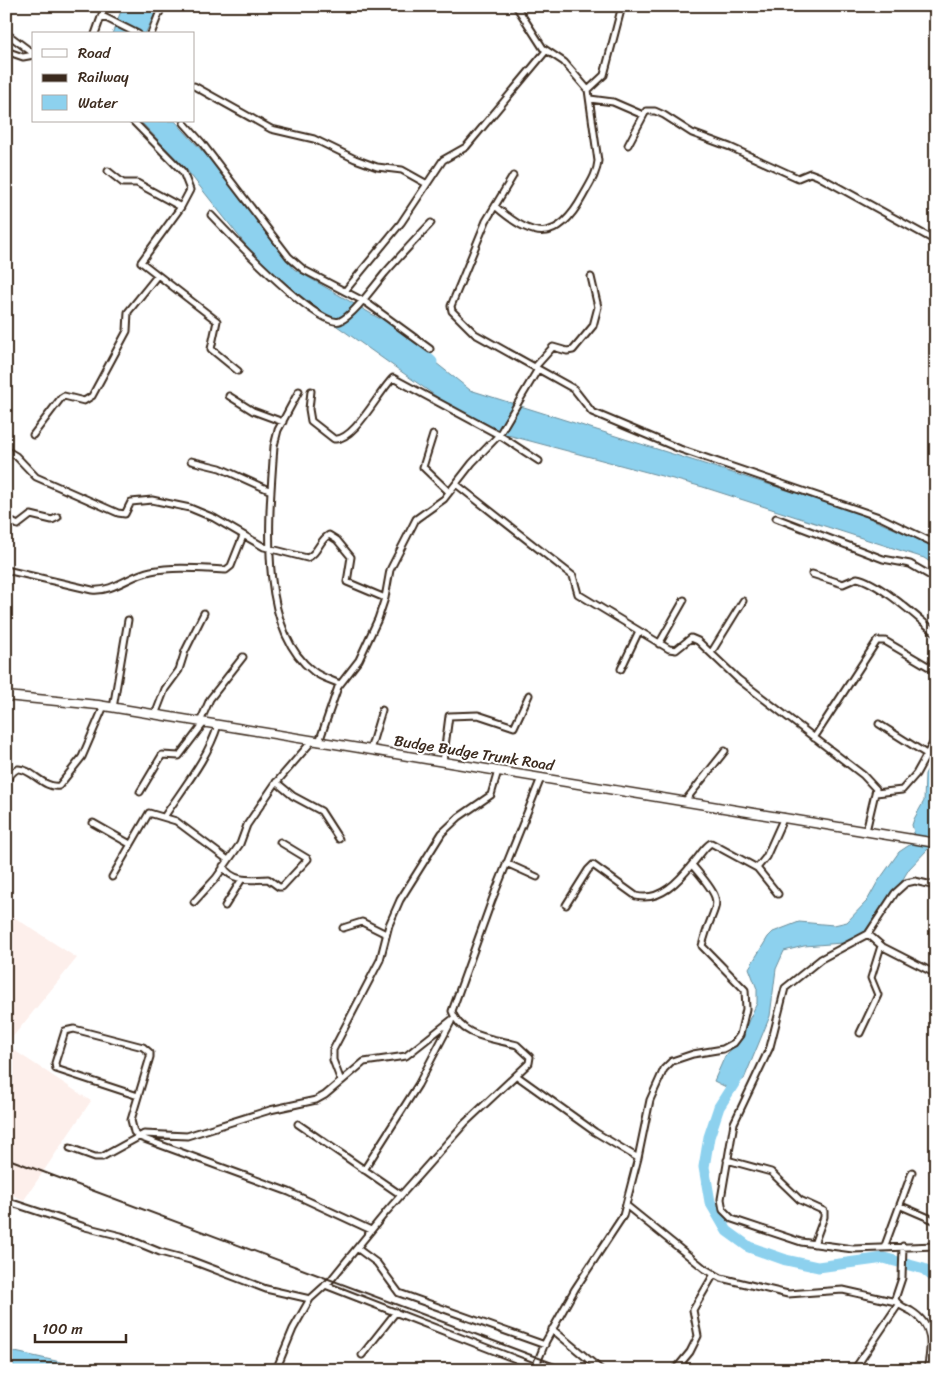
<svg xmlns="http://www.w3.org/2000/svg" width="942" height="1376" viewBox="0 0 942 1376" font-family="Sriracha,sans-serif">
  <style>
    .built { fill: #fdefeb }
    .water { fill: #8dd1ee; stroke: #6c8e9b }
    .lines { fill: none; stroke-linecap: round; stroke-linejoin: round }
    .river { stroke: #8dd1ee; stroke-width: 11 }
    .street-casing { stroke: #3b2a1e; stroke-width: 9 }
    .secondary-casing { stroke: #3b2a1e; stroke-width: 11 }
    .street { stroke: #fff; stroke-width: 5 }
    .secondary { stroke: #fff; stroke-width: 8 }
    .rail { stroke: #3b2a1e; stroke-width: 2 }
    .labels { text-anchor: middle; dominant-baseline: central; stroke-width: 4; stroke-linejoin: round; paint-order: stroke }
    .street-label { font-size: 15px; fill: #3b2a1e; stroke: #fff }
  </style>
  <rect width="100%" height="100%" fill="#fff"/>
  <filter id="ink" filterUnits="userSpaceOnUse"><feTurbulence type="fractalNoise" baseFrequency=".02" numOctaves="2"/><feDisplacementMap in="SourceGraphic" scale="10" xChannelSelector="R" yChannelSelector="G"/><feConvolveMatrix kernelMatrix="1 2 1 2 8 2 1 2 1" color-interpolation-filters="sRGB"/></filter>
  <g filter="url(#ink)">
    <path class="built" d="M6 912 77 958 6 1045Z
      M6 1045 91 1101 24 1200 6 1192Z"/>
    <path class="water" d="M123 6H159L145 34H112Z
      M140 121H175L214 164 294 269 382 320 470 390 853 511 936 547V566L924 558 703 487 500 433 454 409 282 287 271 277 186 169Z
      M936 754V820L928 849 909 869 877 922 861 934 842 943 804 946 784 951 776 969 770 1016 744 1079 733 1086 726 1087 714 1081 725 1056 739 1041 757 1003V989L749 968 768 937 773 932 799 922 834 925 847 922 867 901 877 883 899 852 911 844 914 832 912 825 914 819 924 801 925 774Z
      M6 1350 97 1370H6Z"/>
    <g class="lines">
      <path class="river" d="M380 324 404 334 432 362
        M740 1074 719 1107 709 1137 704 1167 710 1202 727 1231 749 1247 786 1260 818 1267 884 1258 924 1269 936 1279"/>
      <defs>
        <path id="street" d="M516 6 543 48 564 62 588 90
          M102 16 138 34
          M6 33 34 54
          M95 34 105 6
          M151 34 162 6
          M6 51 23 57 34 55
          M194 86 271 129 314 139 355 159 377 167 402 170 427 184
          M590 99 613 102 643 115
          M133 121 183 172 190 190 181 207 141 262 217 321 211 349 238 371
          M184 123 202 143 289 257 304 270 367 303 430 349
          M628 145 646 111H655L664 115 692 133 730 147 798 178 810 173 818 176 936 241
          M108 171 123 183H137L181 207
          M513 176 486 221 451 306 452 311 475 334 574 389 592 412 680 449 882 518 936 544
          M495 206C532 239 557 244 583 196 589 185 597 174 598 161L588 90 604 75 622 6
          M211 215C227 232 318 329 340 321 353 316 375 285 385 273 400 256 416 239 431 223
          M345 291 401 223 443 160 466 147 546 51
          M535 367 553 347 567 351 573 350 593 326 598 307 591 277
          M299 391 278 430 274 446C270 509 256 628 313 671 320 677 331 680 340 684
          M311 391 309 409 311 421 334 439C354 442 379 391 393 378L499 435 539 461
          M229 396 253 411 283 422
          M33 435 61 398 64 396 84 401 92 396 127 331 128 312 157 276
          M433 435 423 467 449 492
          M6 450 16 456 36 477 118 513 125 514 131 502 152 500 190 508 214 518 264 547 307 558C318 554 319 540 329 535L337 540 351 557 347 582 385 598
          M191 461 220 468 271 491
          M456 484 573 576 578 594 669 649 676 650 691 638 698 641 738 679 863 775 876 789 866 831
          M776 518 883 559 910 564 936 579
          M6 519 18 525 31 515 52 520 58 517
          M6 570 92 590C114 592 130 575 151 571 175 566 202 569 226 570L231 566 243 536
          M812 574 843 584 857 578C879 582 918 618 936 633
          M659 644 684 600
          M711 653 743 601
          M621 669 639 631
          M113 708 128 620
          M155 715 165 689 179 670 185 651 204 613
          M200 722 210 699 243 657
          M879 724 928 755
          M814 738 877 641H885L936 671
          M319 742 338 687 359 660 378 619 385 598 390 570 413 525 416 519 444 499 472 463 499 435 538 369
          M370 750 382 710
          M443 762 449 716 478 715 514 727 529 695
          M6 780C9 777 14 770 18 769 31 768 44 789 59 786L82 757 104 706
          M276 782 293 796 321 811 339 839
          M140 792 162 755 179 756 204 723
          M876 793 902 790 916 774 936 738
          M685 801 725 751
          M164 817C183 788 208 758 218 725
          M93 823 130 844
          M506 863 537 877
          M223 866C232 883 252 880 268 879L279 887H282L308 859 280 842
          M757 868 766 857 784 817
          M112 877 149 813 176 821 228 860
          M936 886 915 881 906 883 895 893 868 934 821 959 785 988 770 1047 734 1123 721 1199 723 1210 732 1219 801 1242 853 1249 936 1246
          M194 902 216 878 240 844 247 825 275 784 313 740
          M566 905 588 870 593 865 636 896C660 902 679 881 693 863 699 857 704 847 711 843L757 868 778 894
          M225 906 242 879
          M343 928 362 922 386 934
          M868 934 883 947 936 974
          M860 1033 878 995 871 978 881 946
          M517 1076 595 1132 638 1158
          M341 1081 333 1060V1050L380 960 389 925 400 900 442 833 459 817 491 795 498 771
          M138 1096 56 1069 55 1063 65 1031 74 1029 143 1047 150 1053V1057L131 1120 134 1132 139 1137 289 1192 371 1230
          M298 1124 401 1195
          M70 1148 95 1157H102L144 1134 187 1136 270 1110 316 1100 325 1095 364 1062 406 1056 454 1018
          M727 1160 771 1172 800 1200 824 1211V1217L814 1244
          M364 1170 418 1085 451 1022
          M6 1201 85 1227 121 1236 160 1252 190 1260 266 1289 310 1299
          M627 1206 705 1269 721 1278 788 1294 843 1290 896 1302
          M901 1206 936 1221
          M903 1246 902 1278 895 1299C898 1306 904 1307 911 1311 934 1325 932 1346 927 1370
          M884 1248 912 1172
          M358 1249 377 1263 399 1293 545 1345
          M325 1285 536 1367
          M552 1329 601 1370
          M362 1355 396 1312
          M682 1364 689 1370
          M276 1370 293 1329 310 1299 330 1281 387 1211 465 1123 529 1063 530 1057 517 1045C494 1038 461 1038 452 1011L492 900 541 778
          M534 1370 546 1341 575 1289 623 1216 638 1158 650 1100 664 1069 672 1061 693 1054 723 1049 734 1043 740 1035 746 1009 745 990 702 946C714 898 730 909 692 865
          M675 1370 690 1352 698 1336 693 1310 714 1274
          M854 1370 898 1305"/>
        <path id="secondary" d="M6 696 98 705 936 843"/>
      </defs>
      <use href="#street" class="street-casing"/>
      <use href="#secondary" class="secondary-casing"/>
      <use href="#street" class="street"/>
      <use href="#secondary" class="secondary"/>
      <path class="rail" d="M6 1158 571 1370"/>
    </g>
  </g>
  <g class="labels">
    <g class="street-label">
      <text transform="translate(474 753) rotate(9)">Budge Budge Trunk Road</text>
    </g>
  </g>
  <rect width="942" height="1376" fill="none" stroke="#fff" stroke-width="25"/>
  <rect x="12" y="12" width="917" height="1351" fill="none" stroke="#3b2a1e" stroke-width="2" filter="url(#ink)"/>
  <rect x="32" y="32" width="162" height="90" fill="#ffffff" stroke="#b1aaa5"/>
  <rect x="42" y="49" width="25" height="8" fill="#ffffff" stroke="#b1aaa5"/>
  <text x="78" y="58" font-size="15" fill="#3b2a1e">Road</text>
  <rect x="42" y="74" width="25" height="8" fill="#3b2a1e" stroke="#b1aaa5"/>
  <text x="78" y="82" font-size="15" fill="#3b2a1e">Railway</text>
  <rect x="42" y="95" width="25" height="15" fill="#8dd1ee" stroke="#b1aaa5"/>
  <text x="78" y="108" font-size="15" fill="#3b2a1e">Water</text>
  <path d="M35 1334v8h91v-8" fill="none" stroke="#3b2a1e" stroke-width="2.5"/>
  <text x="42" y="1334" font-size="15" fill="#3b2a1e" stroke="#ffffff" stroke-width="4" paint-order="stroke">100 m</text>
</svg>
